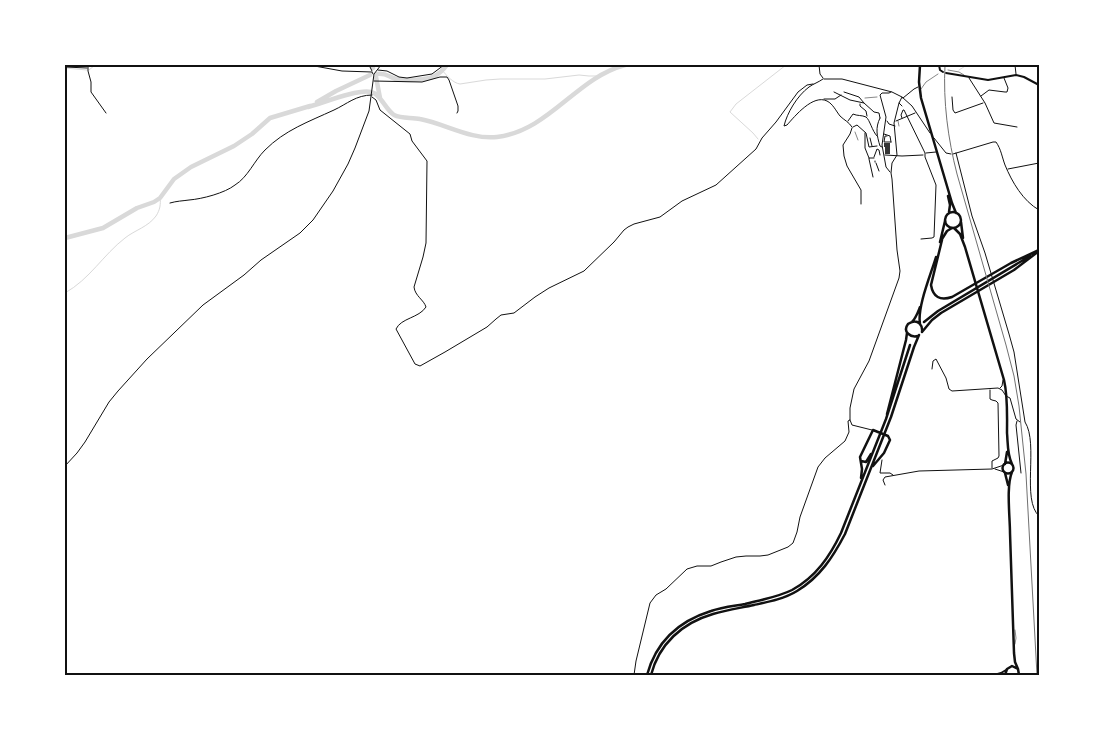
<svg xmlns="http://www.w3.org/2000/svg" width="1104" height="740" viewBox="0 0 1104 740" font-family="Figtree,sans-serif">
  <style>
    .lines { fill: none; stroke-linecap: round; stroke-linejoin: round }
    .stream { stroke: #d9d9d9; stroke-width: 1 }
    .river { stroke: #d9d9d9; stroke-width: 4.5 }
    .building { fill: #353535 }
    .path { stroke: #111; stroke-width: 0.5 }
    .service { stroke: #111; stroke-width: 0.5 }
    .pedestrian { stroke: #111; stroke-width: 1 }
    .minor { stroke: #111; stroke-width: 1 }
    .tertiary { stroke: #111; stroke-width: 2 }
    .secondary { stroke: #111; stroke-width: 2 }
    .primary { stroke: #111; stroke-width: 2.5 }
    .trunk { stroke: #111; stroke-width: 2.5 }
    .rail { stroke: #707070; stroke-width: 1 }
    .neatline { fill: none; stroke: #111; stroke-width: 2 }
  </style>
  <rect width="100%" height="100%" fill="#fff"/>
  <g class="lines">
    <path class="stream" d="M623 65H624
      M65 68 87 70
      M89 70 95 65
      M442 70C447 76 453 83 460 84L486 80 500 79H545L579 75 589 76H600
      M959 70 967 65
      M758 139 753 133 730 112 736 104 786 65
      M65 293C90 279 103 255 125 238 135 230 148 227 156 216 160 210 161 204 160 198"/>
    <path class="river" d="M371 65 373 68
      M377 74C387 73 387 76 396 79 404 81 427 80 435 76 440 73 444 69 447 65
      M376 77 380 98
      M317 102 336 91 370 75
      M308 107C323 103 357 89 371 92 380 93 385 109 394 115 402 119 412 117 420 119 446 124 471 140 497 137 549 131 576 78 625 65
      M65 238 103 228 137 208 154 202 160 198 174 179 191 167 234 146 252 134 270 118 310 106"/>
  </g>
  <path class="building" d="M884 143H890V154H885V147H884Z"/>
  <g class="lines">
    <path class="path" d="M865 98 877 97
      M855 132 858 140"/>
    <path class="service" d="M948 70 959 72 964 75
      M921 89 926 82 938 74
      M898 121 899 126
      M1015 644 1016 638 1015 630"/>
    <path class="pedestrian" d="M887 136H885L884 142H891"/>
    <path class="minor" d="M88 65V71L91 82V92L106 113
      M309 65 342 71 372 72 373 74
      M369 65 372 71
      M819 65 820 74 823 78
      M1015 65 1016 74
      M65 67 87 68
      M378 70 387 71 399 77 407 78 432 74 444 65
      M969 78 985 103 994 123 1017 127
      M823 79C819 82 813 84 809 87 797 96 787 113 784 126L787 125C795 116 813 94 827 101 833 104 836 111 840 116 844 120 849 122 852 127
      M824 79H842L892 92 902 97
      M374 81 422 82 440 77H447L449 80 458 106V111L457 113
      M834 92 850 100 864 103 874 112 879 113 880 118
      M844 92 859 97 864 103
      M981 96 989 90 1005 92H1007L1008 88 1004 78
      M372 97 376 100 380 110 410 134 412 141 427 161 426 243 423 257 414 287C415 296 424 300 426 307 419 318 401 318 396 329L415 364 420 366 445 352 487 327 496 319 501 315 514 313 535 297 549 288 584 271 614 242 624 230 628 227 634 224 660 217 682 201 716 185 756 149 762 138 776 122 798 92 807 85 813 84
      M952 97 953 110 955 113 983 103
      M903 98 914 89 918 87
      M824 99H835L841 95
      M860 104V106L866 111 867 116
      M902 106 899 103 902 97 912 106 930 133
      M880 118C875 128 877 136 880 146L882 147
      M902 118 901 115 903 110H904L925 153V157L936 185 934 237 932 238 921 239
      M848 121 853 114C857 116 862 115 866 117 870 120 872 131 877 136
      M887 121 889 124 895 126
      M896 121 915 113
      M853 127 857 125 866 133 869 147 877 146
      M852 128 850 134 843 145 844 156 847 166 861 190V204
      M865 133V148L869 158
      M884 134 890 136 891 142
      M870 138 872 146
      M934 138 946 153 951 154
      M926 153 936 152
      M956 153 972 216 985 253 1009 334 1014 352 1025 422C1039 444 1021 500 1039 516
      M953 154 993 142H996C1001 149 1002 157 1005 165 1012 182 1023 201 1039 210
      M885 155 902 156 923 155
      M874 157 877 149 879 150 880 155
      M875 161V162
      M876 163 879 171
      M1008 169 1039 163
      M890 172 886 167 882 145 886 117 880 95 882 93H889L891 92
      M873 177 869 159V158H874
      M170 203C177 201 182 201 189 200 202 199 225 193 235 185 248 177 254 161 265 150 285 130 308 122 334 110 347 104 356 95 372 95
      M932 369 933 361 936 359 946 378 949 389 952 391 998 388 1002 390 1006 396 1010 398 1016 419 1020 422
      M1000 388 1002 386 1003 380
      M990 390V399L992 400 996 401 998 403 999 456 998 458 992 461V468
      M850 420 852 425 872 430
      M1017 421 1016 425 1021 473
      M882 460 880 473H890L893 475
      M65 466 77 453 85 442 109 402 118 391 147 359 203 305 244 275 261 260 300 233 313 220 333 191 348 164 355 148 369 111 374 74 381 65
      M995 469 1004 472
      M885 485 883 480 885 477 919 471 992 469 1004 465
      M634 675 636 661 650 603 656 595 666 589 687 569 697 566H711L721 562 736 557 746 556H760L768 555 788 547 793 543 797 532 800 517 818 467 825 458 845 441 849 432 848 421 850 420V408L854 389 869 361 899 278 900 271 897 250 892 179 891 173 892 163 897 155 894 123 899 103"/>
    <path class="tertiary" d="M994 675 1001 673 1006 670"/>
    <path class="secondary" d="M939 65 940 70 943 72
      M946 73 988 80 1016 75 1024 77 1039 85"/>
    <path class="primary" d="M920 65 919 82 921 98 952 203 956 213
      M948 196 950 205 949 212
      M945 220a8 8 0 1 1 16 0a8 8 0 1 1-16 0Z
      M961 222 963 238
      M954 228 960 234 965 247 1004 380C1008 397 1007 415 1007 433 1008 443 1007 454 1012 464
      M1002.5 468a5.5 5.5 0 1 1 11 0a5.5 5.5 0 1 1-11 0Z
      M1005 464 1007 452
      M1012 472C1006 486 1010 517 1010 533 1011 573 1013 613 1014 653L1015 662 1018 669
      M1005 473 1008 485
      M1005 675 1007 669 1012 666 1018 669 1019 675"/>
    <path class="trunk" d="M942 239 947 231 952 228
      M942 240 931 285C933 297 940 301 952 297L1011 263 1039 250
      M940 242 945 221
      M912 322C918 320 923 325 922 332
      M924 322 938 311 1030 256
      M920 324C917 307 931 274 936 257
      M922 332 932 320 941 313 1014 270 1039 251
      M918 336C911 338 902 332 908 324 909 323 910 323 912 322 916 318 918 312 920 307
      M887 414 906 340 907 333
      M861 461 866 462 871 454
      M861 478 862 469 860 457 873 430 888 436 890 440 884 453 873 466
      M647 675C656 642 679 621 711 611 722 607 734 606 745 604 761 600 778 597 792 590 816 577 830 556 841 533L886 419 910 345
      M651 675C659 644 682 623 713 614 726 610 740 608 754 605 768 602 784 599 797 591 820 577 833 557 845 534L891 417 914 347 919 335"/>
    <path class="rail" d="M945 65C943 102 948 139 957 174L1006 345 1014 376 1019 406 1026 474 1037 675"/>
  </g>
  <rect width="1104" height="740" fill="none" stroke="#ffffff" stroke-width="132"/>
  <rect x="66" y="66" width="972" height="608" class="neatline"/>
</svg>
